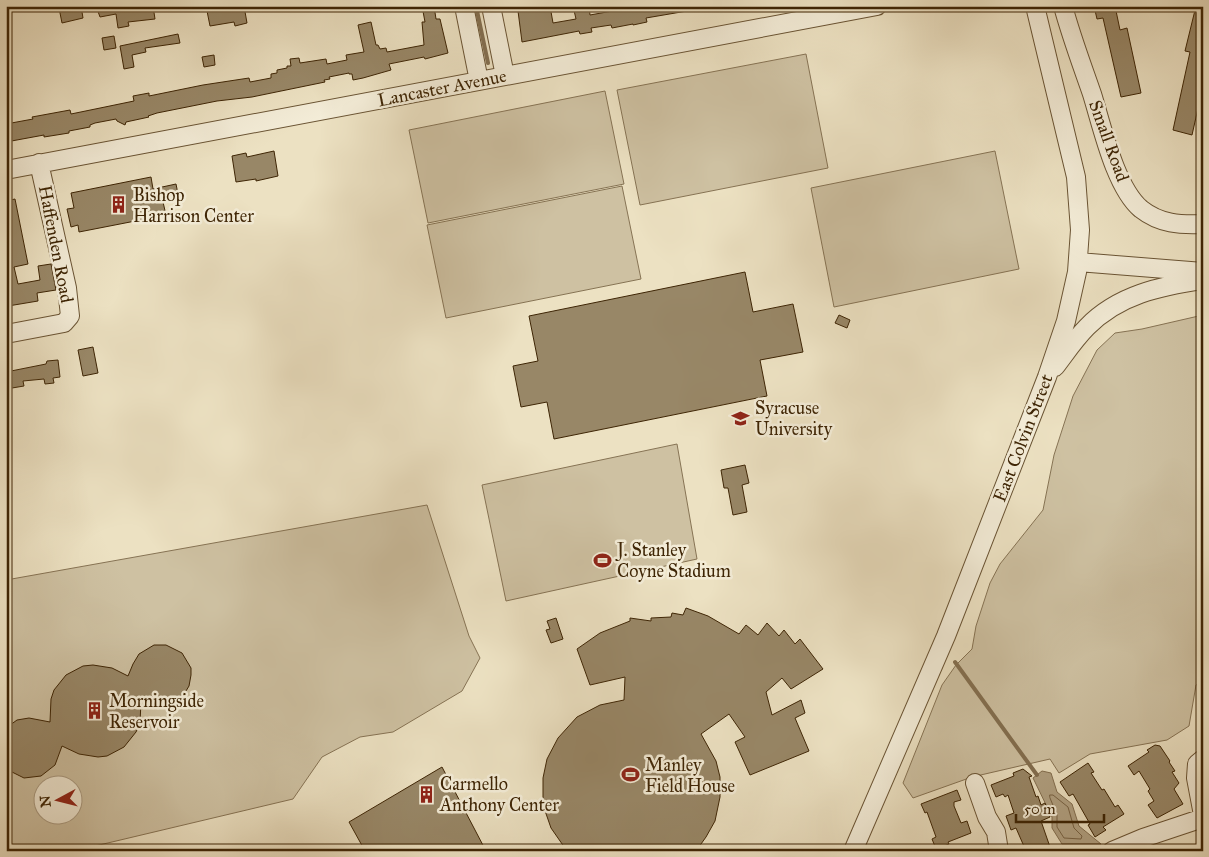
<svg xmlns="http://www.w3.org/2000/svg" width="1209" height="857" viewBox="0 0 1209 857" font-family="'IM FELL Great Primer',serif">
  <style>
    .green { fill: #cec1a2; stroke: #867354; fill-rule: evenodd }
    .water { fill: #b1a182; stroke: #836f50 }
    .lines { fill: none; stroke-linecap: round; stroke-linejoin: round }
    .shore { stroke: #786344; stroke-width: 1 }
    .stream { stroke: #836f50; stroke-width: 4 }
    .building { fill: #988767; stroke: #3e2505 }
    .minor-casing { stroke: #6a5434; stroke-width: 20 }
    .minor { stroke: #f3ecd7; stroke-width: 18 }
    .labels { text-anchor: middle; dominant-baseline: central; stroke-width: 5; stroke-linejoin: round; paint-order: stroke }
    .street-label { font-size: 18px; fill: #3e2505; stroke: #f3ecd7 }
    .poi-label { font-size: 18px; fill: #3e2505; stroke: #f3ecd7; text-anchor: start }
  </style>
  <rect width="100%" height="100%" fill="#ece1c2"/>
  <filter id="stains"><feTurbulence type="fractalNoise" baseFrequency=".004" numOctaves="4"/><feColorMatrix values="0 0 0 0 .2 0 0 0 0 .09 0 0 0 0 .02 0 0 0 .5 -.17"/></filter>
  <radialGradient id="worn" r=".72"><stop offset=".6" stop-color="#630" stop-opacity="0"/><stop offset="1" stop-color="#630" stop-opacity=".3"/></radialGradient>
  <path class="green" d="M806 54 828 168 640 205 617 90Z
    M605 91 624 184 428 223 409 130Z
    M995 151 1019 269 834 307 811 188Z
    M622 186 641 279 446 318 427 225Z
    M1203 315V681L1196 685 1189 726 1167 740 1090 754 1059 773 1050 759 972 777 913 798 903 783 942 685 956 665 972 649 976 626 990 583 1000 564 1043 510 1054 455 1073 396 1097 350 1115 333 1142 329Z
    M677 444 697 559 506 601 482 485Z
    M427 505 469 636 480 658 462 691 393 732 360 737 322 757 293 799 74 851H6V580ZM42 784H72V814H42Z"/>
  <path class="water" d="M1042 771 1051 773 1057 792 1072 804 1079 826 1101 844H1062L1052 828V817L1033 778Z"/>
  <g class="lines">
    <path class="shore" d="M1050 795H1053L1068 807 1074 828 1082 836 1081 839 1064 838 1057 827V815L1050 798Z"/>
    <path class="stream" d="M476 6 488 63
      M955 662 1037 775"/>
  </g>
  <path class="building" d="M71 6H81L83 18 62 23 59 8Z
    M96 6H153L155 19 128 22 129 26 118 28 116 14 100 17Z
    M206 6H244L247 23 235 26 234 22 210 26Z
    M422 6H434L436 19H440L448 53 425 59 424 57 389 64 391 70 363 78 353 80 352 74H349V73L329 77 330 79 324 80 325 82 252 97 217 101 157 113 148 116 149 117 126 122 125 125 117 121 116 119 95 123 90 125V127L69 131V133L44 137V135L6 142V124L33 119 32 117 70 110 71 114 105 107 134 101 133 96 149 93V96L203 85 249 78 250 82 271 78V74L277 73V70L287 68V66H291L290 59 299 58 300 63 326 59 327 64 347 60 346 55 364 52 358 25 371 22 376 45H378L380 49 386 48 387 52 424 45 422 22H425Z
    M520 6H550L553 23 576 19 573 6H589L590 15 629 8V6H687V11L646 18 647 22 633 25V24L612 28 611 25 591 28 592 32 580 34 579 31 522 42 518 11 521 10Z
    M1094 6H1115L1120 30 1127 28 1141 93 1121 97 1103 18 1097 19Z
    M1196 6H1203V49L1198 69 1203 70V86L1192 135 1173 130 1190 52 1185 51Z
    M178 34 180 43 145 48 146 52 132 55 134 67 124 69 120 46Z
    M114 36 116 48 104 50 102 38Z
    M214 55 215 65 204 67 202 57Z
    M274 151 278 176 256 181V179L236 182 232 156 246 153 247 157Z
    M151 177 153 189 176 184 179 199 163 202 166 215 79 232 78 225 71 227 67 209 74 208 71 193Z
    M15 199 28 264 14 267 18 284 40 280 38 266 51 264 56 290 37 293 38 301 8 306 6 298V201Z
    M745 272 753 312 793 304 803 352 760 360 767 396 554 439 547 402 521 407 513 366 538 361 529 316Z
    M839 315 850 320 847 328 835 323Z
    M93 347 98 373 83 376 78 350Z
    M58 360 60 377 53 378 54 383 45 384 44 379 23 381 24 386 6 389V372L46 364 47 361Z
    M745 465 749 483 742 485 747 512 733 515 728 488H724L721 470Z
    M686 608 708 616 739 634 746 625 758 635 767 623 779 636 784 630 795 644 800 639 823 669 791 689 782 678 766 692 772 715 801 700 805 713 795 718 809 751 750 775 735 742 745 737 729 714 701 734 716 761 720 777V797L715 821 706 837 696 851H567L551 828 543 805V778L547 759 558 738 577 717 600 705 624 700 625 677 590 685 577 649 600 633 630 621V618L651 621V618L671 617 672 613 683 615Z
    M556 618 563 639 551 643 546 630 550 629 547 621Z
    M154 645H166L182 653 191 668V675L189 686 183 696 167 705H155L141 701 140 723 136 732 124 747 107 756 98 757 79 754 62 746 55 765 41 776 24 778 8 770 6 768V728L17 720 29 718 50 722 51 699 54 690 66 675 83 666 93 665 112 668 128 676 133 664 139 654Z
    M1155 745 1160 746 1170 761 1169 762 1175 771 1172 772 1179 783 1174 789 1183 804 1157 818 1148 805 1154 801 1148 791 1150 789 1139 771 1134 775 1128 766 1149 752 1147 750Z
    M1088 763 1094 772 1091 773 1102 790 1104 789 1115 807 1118 805 1124 814 1103 827 1106 830 1095 837 1088 825 1090 824 1073 794 1069 796 1060 782Z
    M442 767 486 851H365L349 822Z
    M1023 769 1032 776 1029 777 1036 797 1038 796 1041 805 1045 803 1050 817 1041 821 1050 847 1039 851H1026L1016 828 1011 830 1006 816 1014 813 1008 795 1005 797 1003 794 996 797 991 785 1014 776 1013 773Z
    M957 790 961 800 954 802V806L961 823 967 821 971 833 948 842 949 844 936 849 932 839 936 837 927 812 925 813 921 804Z"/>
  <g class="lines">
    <defs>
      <path id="minor" d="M464 6 479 81
        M491 6 505 76
        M1063 6C1071 36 1082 65 1092 94 1102 126 1115 187 1141 209 1160 224 1180 225 1203 224
        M6 170 877 6
        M1078 262 1203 272
        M6 334 64 323 70 316 67 288 39 163
        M1055 367C1065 354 1075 339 1087 327 1118 295 1160 286 1203 280
        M1203 759 1197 764 1196 778 1203 815
        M975 783 987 817 996 832 999 851
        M853 851 946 636 1047 377 1066 321 1077 272 1080 230 1076 177 1035 6
        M1112 851 1143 838 1203 818"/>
    </defs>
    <use href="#minor" class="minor-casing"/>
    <use href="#minor" class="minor"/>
  </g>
  <defs>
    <symbol id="building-bare" viewBox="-9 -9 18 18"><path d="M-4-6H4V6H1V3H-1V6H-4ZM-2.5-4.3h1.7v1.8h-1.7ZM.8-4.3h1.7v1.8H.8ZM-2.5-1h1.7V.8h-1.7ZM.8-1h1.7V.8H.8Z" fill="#8f2418" stroke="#f3ecd7" stroke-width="2.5" paint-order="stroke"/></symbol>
    <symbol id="university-bare" viewBox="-9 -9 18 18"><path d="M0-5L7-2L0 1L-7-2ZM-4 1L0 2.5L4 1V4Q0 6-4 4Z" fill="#8f2418" stroke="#f3ecd7" stroke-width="2.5" paint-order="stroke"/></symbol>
    <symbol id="stadium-bare" viewBox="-9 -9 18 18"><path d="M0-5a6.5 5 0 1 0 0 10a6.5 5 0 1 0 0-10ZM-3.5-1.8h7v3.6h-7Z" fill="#8f2418" stroke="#f3ecd7" stroke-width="2.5" paint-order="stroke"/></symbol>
  </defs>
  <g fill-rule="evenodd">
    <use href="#building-bare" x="106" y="192" width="25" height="25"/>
    <use href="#university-bare" x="728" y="406" width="25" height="25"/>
    <use href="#stadium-bare" x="590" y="548" width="25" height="25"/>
    <use href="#building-bare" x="82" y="698" width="25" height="25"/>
    <use href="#stadium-bare" x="618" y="762" width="25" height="25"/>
    <use href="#building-bare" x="414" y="782" width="25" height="25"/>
  </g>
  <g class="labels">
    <g class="street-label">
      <text transform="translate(442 88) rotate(-11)">Lancaster Avenue</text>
      <text transform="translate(1109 141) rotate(70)">Small Road</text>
      <text transform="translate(56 244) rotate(79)">Haffenden Road</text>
      <text transform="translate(1023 438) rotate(-69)">East Colvin Street</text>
    </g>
    <g class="poi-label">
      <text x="133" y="195">Bishop<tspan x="133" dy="21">Harrison Center</tspan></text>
      <text x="755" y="408">Syracuse<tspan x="755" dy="21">University</tspan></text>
      <text x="617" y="550">J. Stanley<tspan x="617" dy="21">Coyne Stadium</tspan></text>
      <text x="109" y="701">Morningside<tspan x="109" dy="21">Reservoir</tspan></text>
      <text x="645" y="765">Manley<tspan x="645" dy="21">Field House</tspan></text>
      <text x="440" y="784">Carmello<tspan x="440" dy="21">Anthony Center</tspan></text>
    </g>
  </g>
  <rect width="1209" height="857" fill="none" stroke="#ece1c2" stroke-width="25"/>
  <rect x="8" y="8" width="1194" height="842" fill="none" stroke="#3e2505" stroke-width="2.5"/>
  <rect x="12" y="12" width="1184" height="832" fill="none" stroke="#3e2505"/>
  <g transform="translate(58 800) rotate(263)"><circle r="24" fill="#f3ecd7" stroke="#ab9c83"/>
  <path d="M0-4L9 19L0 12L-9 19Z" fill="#8f2418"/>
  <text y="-8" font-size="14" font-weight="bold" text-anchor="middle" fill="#3e2505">N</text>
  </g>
  <path d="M1016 814v8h88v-8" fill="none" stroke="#3e2505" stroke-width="2.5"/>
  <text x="1024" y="814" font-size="15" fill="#3e2505" stroke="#f3ecd7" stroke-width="4" paint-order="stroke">50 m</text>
  <rect width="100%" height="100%" filter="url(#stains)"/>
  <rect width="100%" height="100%" fill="url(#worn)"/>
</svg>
